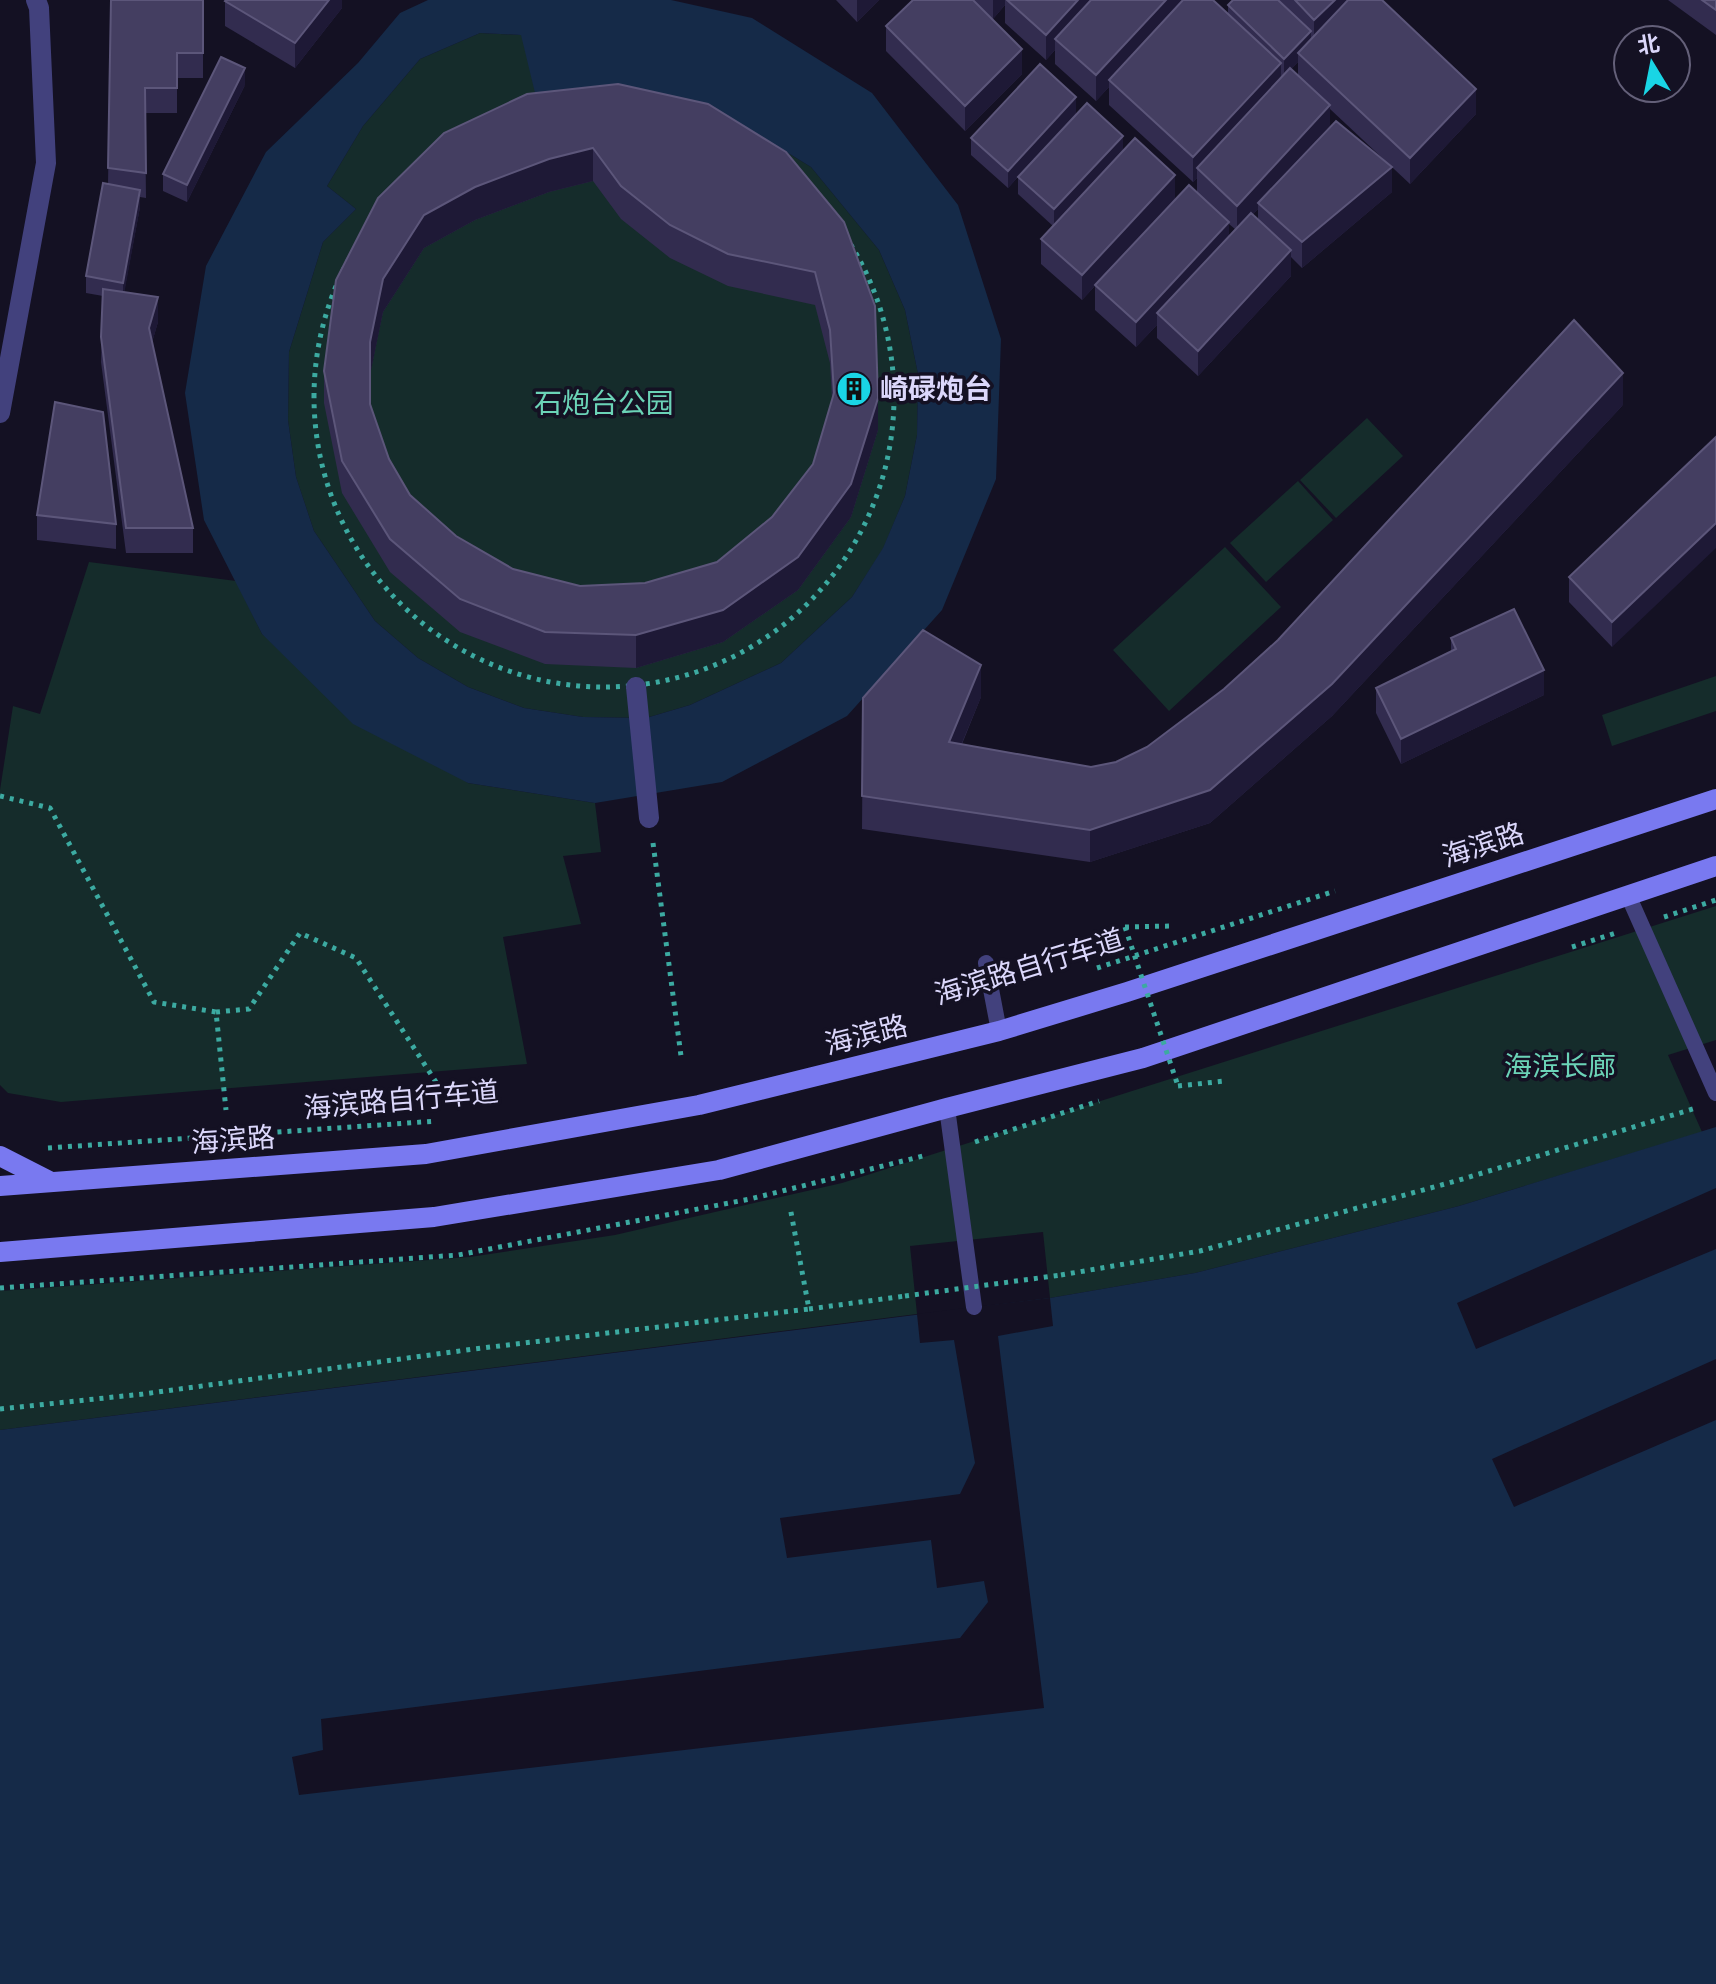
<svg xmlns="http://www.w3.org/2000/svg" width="1716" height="1984" viewBox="0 0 1716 1984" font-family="'Work Sans','Noto Sans SC',sans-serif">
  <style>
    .green { fill: #152c2b }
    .water { fill: #152a48; fill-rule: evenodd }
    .pier { fill: #141123 }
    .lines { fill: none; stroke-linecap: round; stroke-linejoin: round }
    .path { stroke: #3caaa1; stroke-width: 5; stroke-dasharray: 4 6; stroke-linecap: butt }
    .service { stroke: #42417d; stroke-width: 16 }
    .pedestrian { stroke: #42417d; stroke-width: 20 }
    .minor { stroke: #42417d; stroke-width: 20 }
    .secondary { stroke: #7979f0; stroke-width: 20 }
    .path-bridge { stroke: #3caaa1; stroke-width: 5; stroke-dasharray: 4 6; stroke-linecap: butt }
    .wall { fill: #322c4f; fill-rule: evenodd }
    .shaded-wall { fill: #1e1936 }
    .building { fill: #443e61; stroke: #5c567a; stroke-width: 2; fill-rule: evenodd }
    .labels { text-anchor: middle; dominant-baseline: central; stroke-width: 7; stroke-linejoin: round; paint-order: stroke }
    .poi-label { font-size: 28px; font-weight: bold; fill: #dbd7fb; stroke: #141123; text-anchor: start }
    .park-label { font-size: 28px; fill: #6bd3b7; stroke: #141123 }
    .street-label { font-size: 28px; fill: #dbd7fb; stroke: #141123 }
  </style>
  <rect width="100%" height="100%" fill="#141123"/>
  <path class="green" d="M480 33 521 35 667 96 721 112 811 167 879 250 905 310 918 374 917 435 905 496 883 549 852 597 781 663 690 705 646 718 583 717 524 708 468 687 418 658 375 621 314 531 296 477 288 420 289 352 323 242 356 209 327 186 363 126 420 59Z
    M1367 418 1403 456 1336 518 1300 480Z
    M1298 481 1333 520 1266 582 1230 543Z
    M1225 547 1281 607 1169 711 1113 650Z
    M89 562 236 581 262 634 468 783 595 803 601 852 563 856 581 924 503 937 527 1064 61 1102 8 1093 0 1085V790L13 706 40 714Z
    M1716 676V711L1612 746 1602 715Z
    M1716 906V1040L1668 1055 1702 1132 1459 1206 1195 1273 1050 1298 1043 1232 910 1246 917 1314 0 1430V1291L470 1257 615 1235 842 1183Z"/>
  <path class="water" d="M428 0H671L752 18 872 93 958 205 1001 339 996 479 942 610 847 716 722 782 595 803 468 783 353 724 262 634 204 520 185 393 206 266 266 152 358 63 400 13ZM480 33 521 35 536 97 667 96 721 112 811 167 879 250 905 310 918 374 917 435 905 496 883 548 852 597 781 663 690 705 646 718 583 717 524 708 468 687 418 658 375 621 314 531 296 477 288 420 289 352 323 242 356 209 327 186 363 126 420 59Z
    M1716 1127V1984H0V1430L1050 1298 1195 1273 1459 1206Z"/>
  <path class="pier" d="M1716 1188V1249L1476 1349 1457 1303Z
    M1050 1298 1053 1326 998 1336 1044 1708 299 1795 292 1757 323 1750 321 1719 960 1638 988 1602 984 1581 937 1588 931 1540 787 1558 780 1518 960 1494 975 1463 954 1340 920 1343 917 1314Z
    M1716 1359V1420L1514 1507 1492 1459Z"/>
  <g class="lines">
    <path class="path" d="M314 397a290 290 0 1 1 580 0a290 290 0 1 1-580 0Z
      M0 796 50 808 154 1002 216 1012 226 1110
      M653 843 681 1056
      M1664 917 1716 900
      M1125 927 1171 926
      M1572 947 1616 933
      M1097 968 1335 891
      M216 1012 249 1009 300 933 356 958 443 1093
      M1178 1086 1225 1081
      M975 1142 1099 1101
      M48 1148 437 1121
      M1061 1275 1200 1251 1456 1181 1696 1108
      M0 1288 458 1255 750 1199 927 1155
      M809 1309 905 1296
      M0 1409 143 1394 474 1349 809 1309 790 1207"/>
    <path class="service" d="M1628 895 1716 1093
      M986 963 999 1031
      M947 1108 974 1307"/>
    <path class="pedestrian" d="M636 687 649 818"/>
    <path class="minor" d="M0 413 46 163 39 8 36 0"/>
    <path class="secondary" d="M0 1156 51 1182
      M0 1186 426 1154 699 1105 999 1031 1127 992 1716 799
      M0 1252 434 1217 719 1170 947 1108 1143 1058 1716 866"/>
    <path class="path-bridge" d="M1125 927 1178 1086
      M905 1296 1061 1275"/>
  </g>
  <path class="wall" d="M111 0H203V78H177V113H145L146 198 140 197V207L124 292 158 322 152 342 193 528V553H126L101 362 103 296 86 293V276L108 184Z
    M342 0V8L295 68 225 26V1Z
    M836 0H879L857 22Z
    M913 0H1213L1228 13V5L1279 0H1382L1476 114 1410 184 1330 109V127L1392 192 1302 268 1291 257V276L1198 376 1157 338V325L1136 347 1095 310V286L1082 300 1041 264V239L1053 226 1018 194V177L1008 188 971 155V138L1076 114 1123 151 1175 200 1197 192V178L1193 182 1109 105V87L1096 101 1055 64V50L1046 60 1005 23V5L993 19 980 7 1022 74 965 131 886 51V26ZM1298 62V75L1291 69ZM1258 209V220L1252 215ZM1229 224 1235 229 1229 236Z
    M1668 0H1716V35Z
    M245 85 187 202 163 191V174Z
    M444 133 786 152 878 430 851 517 798 590 723 642 636 668 545 664 460 632 390 572 342 493 324 403V371ZM593 181 621 219 670 258 728 286 815 305 830 363 832 399 813 464 772 517 717 562 645 583 580 586 513 569 456 536 410 495 389 459 370 404V374L383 312 424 248 475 220 549 192Z
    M1623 405 1332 716 1210 823 1090 862 862 829 863 698 981 697 962 744 1091 767 1116 762 1147 747Z
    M1716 437 1612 647 1569 602V577Z
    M37 515 116 524V549L37 540Z
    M1451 638 1544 695 1401 764 1376 713V688L1451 652Z"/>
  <path class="shaded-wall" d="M329 0H342V8L295 68V43Z
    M857 0H879L857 22Z
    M993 0H1005V5L993 19Z
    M1078 0H1102L1055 39V50L1046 60V35Z
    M1166 0H1189L1109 80V87L1096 101V75Z
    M1335 0H1354L1314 37V20Z
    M1311 31V48L1298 53V62L1284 76V59Z
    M1022 49V74L965 131V106Z
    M1281 63V88L1197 168V178L1193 182V157Z
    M245 68V85L187 202V185Z
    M1476 89V114L1410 184V158Z
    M1076 97V114L1008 188V171Z
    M1330 105V130L1258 203V209L1237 231V206Z
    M1123 136V153L1054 226V209Z
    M593 148V181L549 192 475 220 424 248 383 312 370 375V342L383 279 424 215 475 187 549 159Z
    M1392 167V192L1302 268V242Z
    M1175 175V200L1082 300V275Z
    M140 190V207L123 300V283Z
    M1229 222V247L1157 313V325L1136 347V322Z
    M1291 250V276L1198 376V351Z
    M158 297V322L149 353V328Z
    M1623 373V405L1332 716 1210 823 1090 862V830Z
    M878 398V430L851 517 798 590 723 642 636 668V635L851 484Z
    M1716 523V548L1612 647V622Z
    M981 665V697L949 774V742Z
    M1544 670V695L1401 764V739Z"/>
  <path class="building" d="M111 0H203V53H177V88H145L146 173 108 168Z
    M226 0H329L295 43 225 1Z
    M913 0H973L1022 49 965 106 886 26Z
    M1007 0H1078L1046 35Z
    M1091 0H1166L1096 75 1055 39Z
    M1183 0H1213L1281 63 1193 157 1109 80Z
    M1233 0H1278L1311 31 1284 59 1228 5Z
    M1295 0H1335L1314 20Z
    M1348 0H1382L1476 89 1410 158 1298 53Z
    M1702 0H1716V10Z
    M221 57 245 68 187 185 163 174Z
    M1040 64 1076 97 1008 171 971 138Z
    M1290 68 1330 105 1237 206 1197 168Z
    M618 84 708 104 786 152 844 222 875 306 878 398 851 484 798 557 723 610 636 635 545 632 460 599 390 539 342 461 324 371 336 280 378 198 444 133 527 94ZM593 148 621 186 670 225 728 254 815 272 830 330 834 393 813 464 772 517 717 562 645 583 580 586 513 569 456 536 410 495 389 459 370 404V342L383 279 424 215 475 187 549 159Z
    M1087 103 1123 136 1054 209 1018 177Z
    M1336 121 1392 167 1302 242 1258 203Z
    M1135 138 1175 175 1082 275 1041 239Z
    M103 183 140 190 123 283 86 276Z
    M1189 185 1229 222 1136 322 1095 285Z
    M1251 213 1291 250 1198 351 1157 313Z
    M103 289 158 297 149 328 193 528H126L101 337Z
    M1574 320 1623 373 1332 684 1210 790 1090 830 862 796 863 698 923 630 981 665 949 742 1091 767 1116 762 1147 747 1224 689 1278 640Z
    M55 402 103 412 116 524 37 515Z
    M1716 437V523L1612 622 1569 577Z
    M1514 609 1544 670 1401 739 1376 688 1456 649 1451 638Z"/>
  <defs>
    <symbol id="building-disc" viewBox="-11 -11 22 22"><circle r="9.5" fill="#19d5e5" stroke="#141123"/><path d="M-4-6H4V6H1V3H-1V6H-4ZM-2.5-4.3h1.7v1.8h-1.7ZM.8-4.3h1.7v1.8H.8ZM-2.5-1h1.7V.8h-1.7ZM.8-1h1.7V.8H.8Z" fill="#111"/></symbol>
  </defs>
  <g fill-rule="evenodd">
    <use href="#building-disc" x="834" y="369" width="40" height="40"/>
  </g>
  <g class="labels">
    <g class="poi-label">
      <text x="880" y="389">崎碌炮台</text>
    </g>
    <g class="park-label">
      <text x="604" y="403">石炮台公园</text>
      <text x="1560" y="1066">海滨长廊</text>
    </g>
    <g class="street-label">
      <text transform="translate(1483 845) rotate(-18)">海滨路</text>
      <text transform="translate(1029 967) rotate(-17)">海滨路自行车道</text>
      <text transform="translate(866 1035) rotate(-14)">海滨路</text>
      <text transform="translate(401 1100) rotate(-5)">海滨路自行车道</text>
      <text transform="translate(233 1140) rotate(-4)">海滨路</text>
    </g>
  </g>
  <g transform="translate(1652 64) rotate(350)"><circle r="38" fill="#141123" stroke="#646079" stroke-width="2"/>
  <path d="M0-6L14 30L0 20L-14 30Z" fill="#19d5e5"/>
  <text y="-12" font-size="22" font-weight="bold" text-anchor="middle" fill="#dbd7fb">北</text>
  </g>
</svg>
